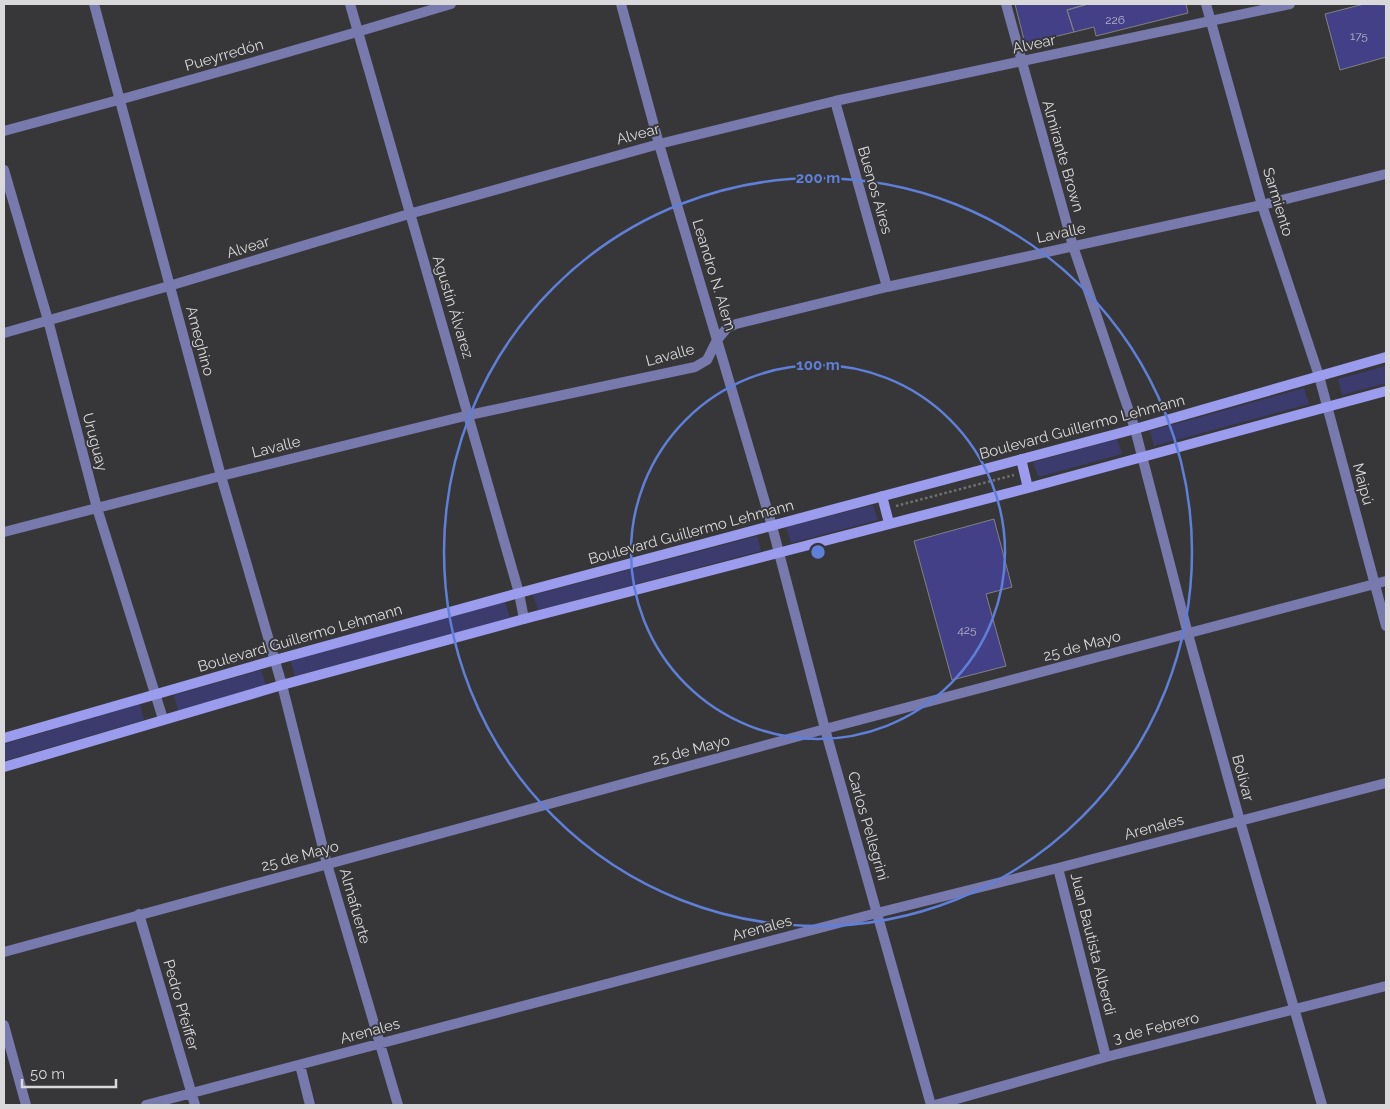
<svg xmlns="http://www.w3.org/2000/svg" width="1390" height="1109" viewBox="0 0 1390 1109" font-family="Raleway,sans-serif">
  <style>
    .green { fill: #3c3b6d }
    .building { fill: #444087; stroke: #808184 }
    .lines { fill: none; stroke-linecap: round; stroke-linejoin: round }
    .path { stroke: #717174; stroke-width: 2.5; stroke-dasharray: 2.5 2.5; stroke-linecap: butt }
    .minor { stroke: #7879ad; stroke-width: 10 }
    .secondary { stroke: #9c9cef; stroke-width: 10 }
    .ring { fill: none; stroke: #5f7fd9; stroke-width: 2.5 }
    .labels { text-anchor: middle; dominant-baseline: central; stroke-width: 4; stroke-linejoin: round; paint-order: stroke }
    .number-label { font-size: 12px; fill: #b4b3c6 }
    .street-label { font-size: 15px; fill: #d9d9db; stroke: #37373a }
    .centre { fill: #5f7fd9; stroke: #37373a; stroke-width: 2.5 }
    .ring-label { font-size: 15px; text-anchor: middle; font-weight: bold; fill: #5f7fd9; stroke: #37373a; stroke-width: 4; stroke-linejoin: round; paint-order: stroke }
  </style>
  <rect width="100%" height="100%" fill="#37373a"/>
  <path class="green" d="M1386 366V383L1342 395 1338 379Z
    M1304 388 1309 404 1154 446 1150 431Z
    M1117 439 1122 454 1038 477 1033 462Z
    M873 505 878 520 791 543 786 527Z
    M757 536 761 551 538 610 533 595Z
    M505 602 510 618 295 676 290 660Z
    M261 670 266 685 178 711 174 695Z
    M140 704 144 720 4 761V744Z"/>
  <path class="building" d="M1015 4H1088L1067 10 1074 32 1025 44Z
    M1088 4H1186L1188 13 1096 36 1094 27 1074 32 1067 10Z
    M1364 4 1386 5V57L1340 70 1325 14Z
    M994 519 1012 587 986 594 1006 666 952 680 914 541Z"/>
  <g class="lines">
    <path class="path" d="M896 506 1014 475"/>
    <path class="minor" d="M94 4 221 476 282 685 327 864 398 1105
      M350 4C405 201 464 396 519 593L524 619
      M621 4 659 144 772 526 825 729 931 1105
      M1006 4 1073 246 1135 429 1188 634 1240 821 1322 1105
      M1206 4 1262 205 1319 376 1386 626
      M835 101 887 287
      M4 131C154 91 302 49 451 4
      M4 170 48 320 97 508 163 719
      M4 333 169 286 409 214 659 144 835 101 1290 4
      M4 532 221 476 469 415 695 367 707 360 717 340 727 328 736 324 887 287 1262 205 1386 174
      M1058 868 1106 1057
      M139 914 195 1105
      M4 952 825 729 1386 581
      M4 1025 26 1105
      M300 1065 310 1105
      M146 1105 877 913 1058 868 1386 783
      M935 1105 1106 1057 1386 986"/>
    <path class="secondary" d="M1021 459 1028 488
      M882 496 889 523
      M4 738 275 660 519 593 1135 429 1386 357
      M4 767 282 685 524 619 1028 488 1386 391"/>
  </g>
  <g class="ring">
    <circle cx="818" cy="552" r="187"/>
    <circle cx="818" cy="552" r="374"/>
  </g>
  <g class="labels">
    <g class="number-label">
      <text x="1115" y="20">226</text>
      <text x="1359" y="36">175</text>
      <text x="967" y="630">425</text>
    </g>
    <g class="street-label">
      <text transform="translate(1034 44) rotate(-12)">Alvear</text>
      <text transform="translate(224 55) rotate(-16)">Pueyrredón</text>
      <text transform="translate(638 134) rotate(-15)">Alvear</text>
      <text transform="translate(1063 156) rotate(74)">Almirante Brown</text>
      <text transform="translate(875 190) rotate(74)">Buenos Aires</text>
      <text transform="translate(1278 202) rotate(73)">Sarmiento</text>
      <text transform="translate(1061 233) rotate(-12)">Lavalle</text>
      <text transform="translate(248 247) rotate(-17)">Alvear</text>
      <text transform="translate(714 275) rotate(73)">Leandro N. Alem</text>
      <text transform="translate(453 307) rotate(73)">Agustín Álvarez</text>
      <text transform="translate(200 341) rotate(75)">Ameghino</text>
      <text transform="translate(670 355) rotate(-15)">Lavalle</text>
      <text transform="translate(1082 427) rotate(-15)">Boulevard Guillermo Lehmann</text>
      <text transform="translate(95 442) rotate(75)">Uruguay</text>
      <text transform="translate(276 447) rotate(-14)">Lavalle</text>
      <text transform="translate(1363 484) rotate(75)">Maipú</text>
      <text transform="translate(691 532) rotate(-15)">Boulevard Guillermo Lehmann</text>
      <text transform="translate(300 638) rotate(-16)">Boulevard Guillermo Lehmann</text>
      <text transform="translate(1082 646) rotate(-15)">25 de Mayo</text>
      <text transform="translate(691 750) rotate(-15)">25 de Mayo</text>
      <text transform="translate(1243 778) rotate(75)">Bolívar</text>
      <text transform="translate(868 826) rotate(74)">Carlos Pellegrini</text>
      <text transform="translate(1154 827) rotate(-15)">Arenales</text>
      <text transform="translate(300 856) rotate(-15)">25 de Mayo</text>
      <text transform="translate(355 906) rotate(74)">Almafuerte</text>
      <text transform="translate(762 928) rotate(-15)">Arenales</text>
      <text transform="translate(1093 944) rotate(76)">Juan Bautista Alberdi</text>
      <text transform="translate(181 1005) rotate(74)">Pedro Pfeiffer</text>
      <text transform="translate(1156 1028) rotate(-14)">3 de Febrero</text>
      <text transform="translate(370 1031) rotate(-15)">Arenales</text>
    </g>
  </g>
  <circle cx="818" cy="552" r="8" class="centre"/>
  <g class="ring-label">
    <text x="818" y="183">200 m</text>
    <text x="818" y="370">100 m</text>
  </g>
  <rect width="1390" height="1109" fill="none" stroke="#d9d9db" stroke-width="10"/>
  <path d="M22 1079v8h94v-8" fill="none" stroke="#d9d9db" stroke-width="2.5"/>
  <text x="30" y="1079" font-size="15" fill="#d9d9db" stroke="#37373a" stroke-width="4" paint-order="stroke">50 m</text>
</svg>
